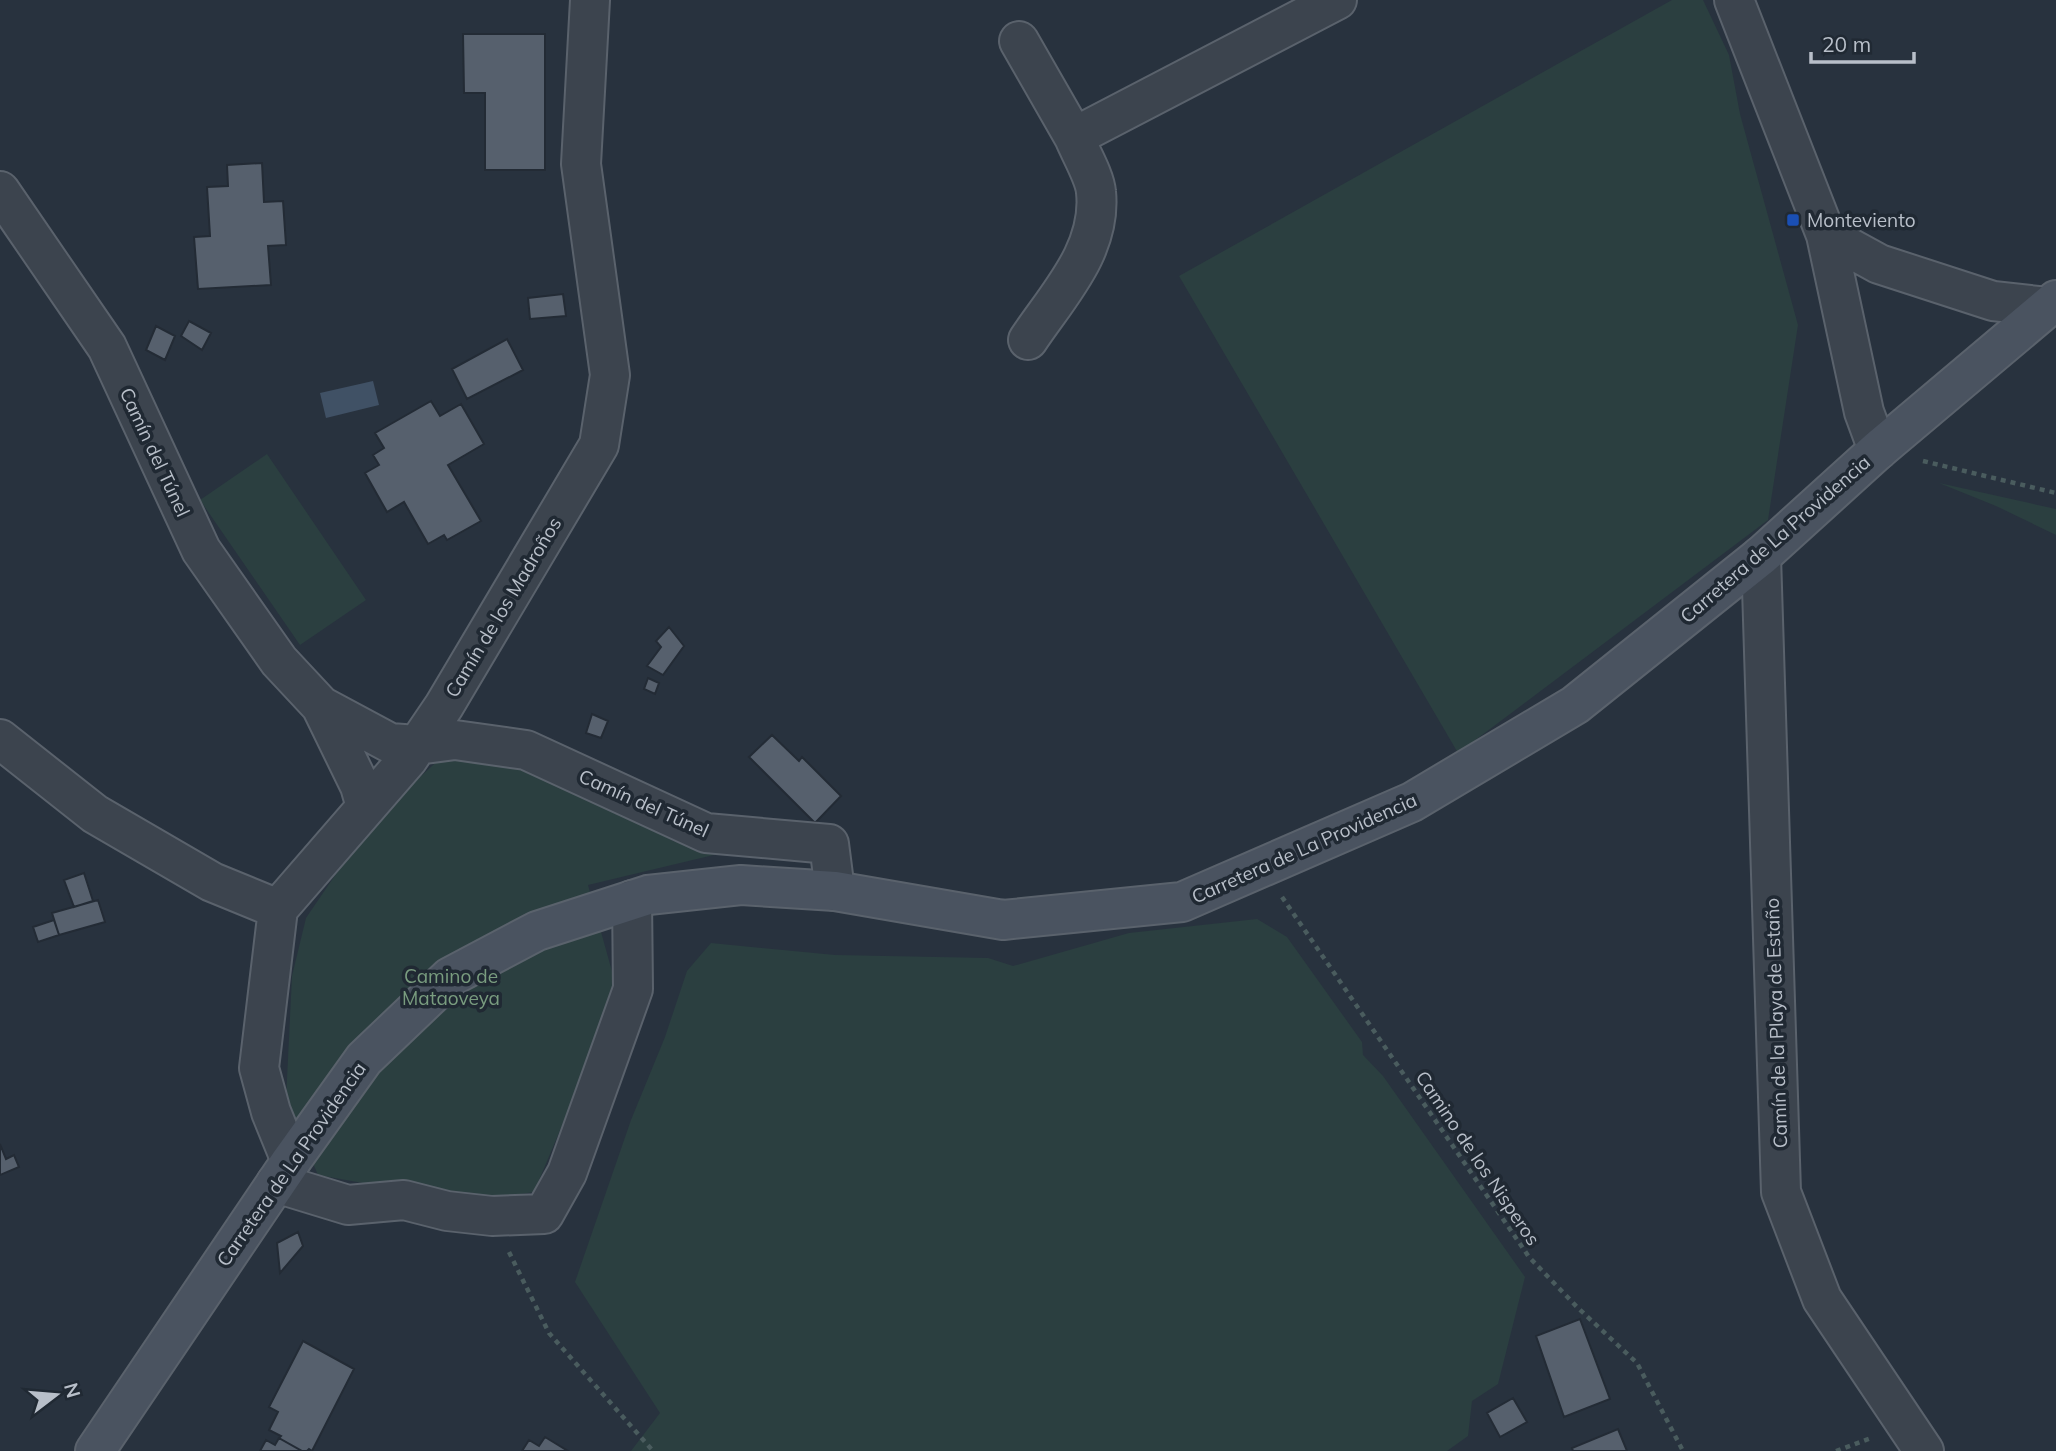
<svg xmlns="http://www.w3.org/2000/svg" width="2056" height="1451" viewBox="0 0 2056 1451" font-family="Mulish,sans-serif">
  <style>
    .green { fill: #2b3f40 }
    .water { fill: #405165 }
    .building { fill: #56606d; stroke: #232b35; stroke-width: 2 }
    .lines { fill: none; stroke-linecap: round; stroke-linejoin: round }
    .street-casing { stroke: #5a626c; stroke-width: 42 }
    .secondary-casing { stroke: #5a626c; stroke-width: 42 }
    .path { stroke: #4a5c5e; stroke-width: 4.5; stroke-dasharray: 5 5; stroke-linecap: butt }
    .street { stroke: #3c444e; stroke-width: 38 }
    .secondary { stroke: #4a5360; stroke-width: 38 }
    .transit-dot { fill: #1a4fb4; stroke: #202933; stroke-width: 2.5 }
    .labels { text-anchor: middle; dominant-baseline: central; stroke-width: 7; stroke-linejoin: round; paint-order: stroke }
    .poi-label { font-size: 19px; fill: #b8bfc9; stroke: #202933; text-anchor: start }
    .street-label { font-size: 19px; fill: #b8bfc9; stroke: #202933 }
    .park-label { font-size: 19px; fill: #799c7f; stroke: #202933 }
  </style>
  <rect width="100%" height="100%" fill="#28323e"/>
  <path class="green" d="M1672 0H1703L1729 55 1740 114 1798 325 1768 520 1458 753 1179 276Z
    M267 454 366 600 300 645 200 500Z
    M1939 483 2056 509V535L1996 506Z
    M444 755 486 756 577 787 673 841 722 853 588 885 618 993 534 1192 469 1202 318 1175 286 1100 292 976 306 918 372 821Z
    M1257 919 1287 937 1362 1042 1363 1055 1383 1076 1525 1277 1498 1384 1472 1401 1468 1436 1447 1451H631L660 1413 575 1282 631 1120 665 1037 687 971 711 943 835 955 988 958 1013 966 1129 933Z"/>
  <path class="water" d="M373 381 379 405 326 418 320 393Z"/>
  <path class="building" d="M463 34H545V170H485V93H464Z
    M262 163 264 202 283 201 286 245 268 246 271 285 198 289 194 237 210 236 207 187 228 186 227 165Z
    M563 294 566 316 530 319 528 298Z
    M189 321 211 333 202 350 181 336Z
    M156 326 175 336 165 360 146 350Z
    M507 339 523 370 467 399 452 369Z
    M431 401 440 416 461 404 484 444 448 465 481 521 447 540 444 535 428 544 404 502 387 512 365 473 379 465 373 455 384 448 375 433Z
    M669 627 684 646 663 675 647 666 661 647 656 641Z
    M648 678 659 683 655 694 644 689Z
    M592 714 608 721 601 738 586 733Z
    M772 735 799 761 802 757 841 796 815 823 749 757Z
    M84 873 93 901 74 907 64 880Z
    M98 900 105 922 59 935 52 913Z
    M54 920 59 935 38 942 33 927Z
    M0 1144 6 1159 14 1155 19 1167 0 1175Z
    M298 1232 303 1246 280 1273 277 1243Z
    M1580 1319 1610 1399 1564 1417 1536 1336Z
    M303 1341 354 1369 312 1451 309 1449 307 1451H302L279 1438 281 1436 269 1430 278 1412 269 1407Z
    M1513 1398 1527 1422 1500 1437 1487 1413Z
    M1618 1429 1627 1451H1573L1572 1448Z
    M545 1437 568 1451H522L529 1440 539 1446Z
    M279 1438 302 1451H260L266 1440 275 1445Z"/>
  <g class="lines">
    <defs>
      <path id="street" d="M1734 0 1826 235 1864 412 1878 450
        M1019 41 1074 137 1337 0
        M0 191 107 347 201 550 279 661 321 706 360 786 366 807
        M1826 235 1879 264 1993 301 2048 307
        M1028 340C1058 295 1102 250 1096 192 1095 177 1080 152 1074 137
        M1761 556 1781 1192 1822 1299 1924 1451
        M321 706 390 743 417 745 455 740 526 750 706 833 829 844 835 891
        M0 739 95 814 212 882 278 909
        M291 1161 271 1112 259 1068 278 909 408 759 444 706 599 445 610 375 581 164 590 0
        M276 1183 348 1205 404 1200 447 1211 492 1216 544 1214 567 1173 633 989 632 900"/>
      <path id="secondary" d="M95 1451 291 1161 364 1059 450 977 537 931 648 895 741 885 835 891 1003 920 1182 902 1412 802 1575 705 1761 556 1878 450 2056 300"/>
    </defs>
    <use href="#street" class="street-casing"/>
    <use href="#secondary" class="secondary-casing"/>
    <path class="path" d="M1923 461 2056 493
      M1282 897 1529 1257 1577 1307 1637 1363 1683 1451
      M509 1252 549 1333 653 1451
      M1836 1451 1871 1438"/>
    <use href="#street" class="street"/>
    <use href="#secondary" class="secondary"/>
  </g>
  <rect class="transit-dot" x="1786" y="213" width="14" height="14" rx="3.5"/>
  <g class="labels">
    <g class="poi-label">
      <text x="1807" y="220">Monteviento</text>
    </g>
    <g class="street-label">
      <text transform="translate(155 452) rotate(65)">Camín del Túnel</text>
      <text transform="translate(1775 539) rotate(-41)">Carretera de La Providencia</text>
      <text transform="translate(503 607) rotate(-59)">Camín de los Madroños</text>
      <text transform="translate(644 803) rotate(24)">Camín del Túnel</text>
      <text transform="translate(1304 848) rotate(-24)">Carretera de La Providencia</text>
      <text transform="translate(1776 1023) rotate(-92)">Camín de la Playa de Estaño</text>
      <text transform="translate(1478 1158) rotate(56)">Camino de los Nisperos</text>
      <text transform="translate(291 1164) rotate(-55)">Carretera de La Providencia</text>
    </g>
    <g class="park-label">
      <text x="451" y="976">Camino de<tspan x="451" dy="22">Mataoveya</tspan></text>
    </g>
  </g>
  <g transform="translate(56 1395) rotate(74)" stroke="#202933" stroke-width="5" paint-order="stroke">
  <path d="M0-5L12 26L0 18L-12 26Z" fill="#b8bfc9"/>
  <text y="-10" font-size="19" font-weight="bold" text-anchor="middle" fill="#b8bfc9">N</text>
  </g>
  <path d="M1811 52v10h103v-10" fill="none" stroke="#b8bfc9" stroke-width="3.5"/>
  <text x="1822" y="52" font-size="21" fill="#b8bfc9" stroke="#202933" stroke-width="5" paint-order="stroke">20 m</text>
</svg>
